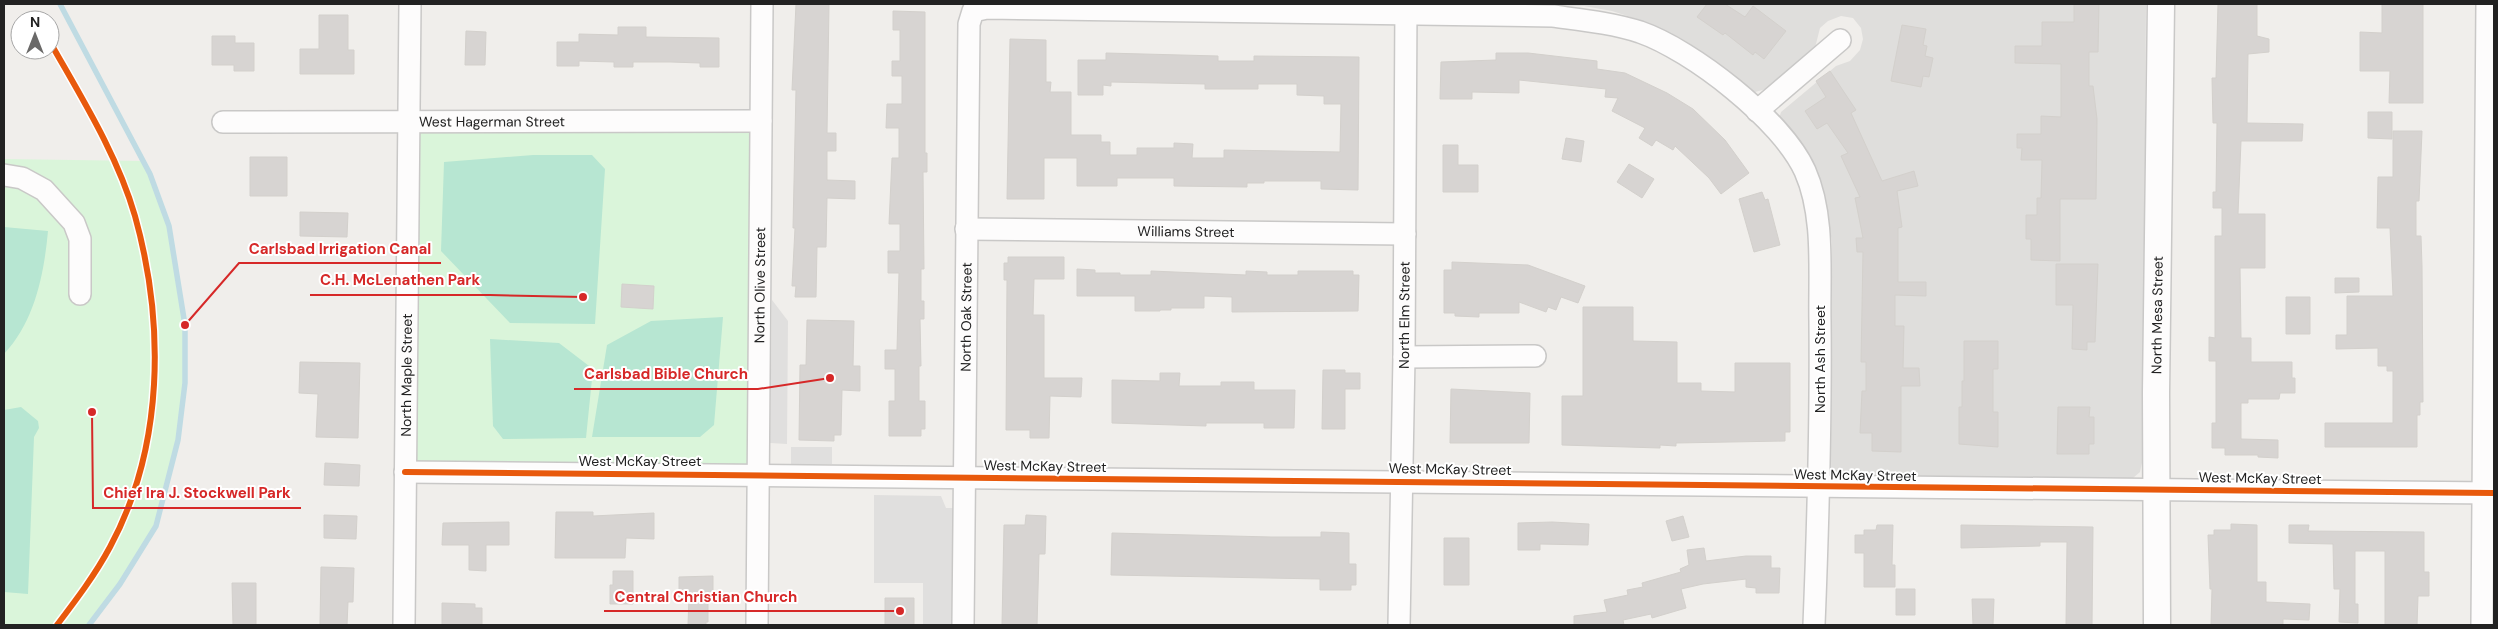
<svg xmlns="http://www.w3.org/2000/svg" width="2498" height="629" viewBox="0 0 2498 629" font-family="'DM Sans',sans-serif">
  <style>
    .residential { fill: #dfdedc }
    .park { fill: #daf5da }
    .pitch { fill: #b7e6d2 }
    .parking { fill: #e0dfde }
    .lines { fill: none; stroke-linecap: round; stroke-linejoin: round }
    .stream { stroke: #bfdbe3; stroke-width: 5.5 }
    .building { fill: #d7d4d2; stroke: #d3d0cc }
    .minor-casing { stroke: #c9c8c7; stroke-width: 24 }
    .tertiary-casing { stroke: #c9c8c7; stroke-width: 29 }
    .minor { stroke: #fdfcfc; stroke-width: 21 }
    .tertiary { stroke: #fdfcfc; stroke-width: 26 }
    .cycleway-casing { stroke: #fff; stroke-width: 9 }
    .cycleway { stroke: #e8590c; stroke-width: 6 }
    .labels { text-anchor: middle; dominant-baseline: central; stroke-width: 4; stroke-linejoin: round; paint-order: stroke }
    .street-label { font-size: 14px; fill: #222; stroke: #fff }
    .leader { fill: none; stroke: #d62828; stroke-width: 2 }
    .callout-dot { fill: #d62828; stroke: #fff; stroke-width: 2 }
    .callout-label { font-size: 15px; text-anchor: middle; font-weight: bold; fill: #d62828; stroke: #fff; stroke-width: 4; stroke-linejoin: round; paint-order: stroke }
  </style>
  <rect width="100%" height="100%" fill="#f0eeeb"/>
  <path class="residential" d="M1469 4H2146L2143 458 2140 472 2133 478 1831 475 1832 242 1824 194 1816 176 1779 119 1781 112 1836 66 1850 61 1860 50 1863 39 1861 28 1853 18 1841 16 1828 21 1820 28 1815 48 1770 88 1755 92 1748 90 1725 69 1674 36 1640 20 1612 11 1584 6Z"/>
  <path class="park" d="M761 121 757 474 405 472 408 123Z
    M4 159 143 161C198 263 194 416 156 524 153 533 146 542 141 550 125 576 107 601 89 625H4Z"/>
  <path class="pitch" d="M533 155H592L605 169 595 324 510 323 441 251 444 162Z
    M4 227 48 231C44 274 35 321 4 354Z
    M723 317 714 425 700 437H592L607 345 651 321Z
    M490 339 559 343 593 369 586 438 503 439 493 426Z
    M21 407 38 421 39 428 34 437 28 594 4 592V410Z"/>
  <path class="parking" d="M772 300 788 321 787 444 770 443Z
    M791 447H832V464H791Z
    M874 495 941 496 946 508H953V625H923V583H874Z"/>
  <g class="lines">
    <path class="stream" d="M60 4 150 174 169 226 185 325V383L178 440 156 526 120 584 89 625"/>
  </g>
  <path class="building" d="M796 4H829L827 133H836V151H827V180L855 181V199L827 198 826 247H817L816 297H795L796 286H792L795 228H793L796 90H792Z
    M1707 4H1725L1745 17 1753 6 1786 31 1764 59 1755 52 1753 55 1725 33 1723 35 1697 17Z
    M2074 4H2099L2098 52H2089V86H2093L2097 119 2096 199H2060V261L2031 260V239H2026V215H2037V198H2041L2042 160H2021L2022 148H2017V134H2041V116L2061 117V64L2015 63V46H2042V22H2074Z
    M2218 4H2257V36L2269 39V52L2248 54 2247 123 2303 124 2302 141H2241L2238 214H2265V268H2240L2241 338H2251V362H2292V378H2295V393H2280L2279 399H2248V403H2241V439L2278 440V458L2258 457V455H2225V448H2212V423H2216V361H2209V337L2215 338V236H2222V208H2213V192H2216L2217 123H2213L2212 78H2216Z
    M2382 4H2423V103H2389L2390 71H2360V32L2382 33Z
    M893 11 925 12V153H927V172H923L924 269H921V301H924V319H920L921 366H919V401H925V429H921V436H889V401H895V369H885V350H897L899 273H888V251H900V224H889L892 158H899V128H886L887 104H902V76H892V61H900V30H893Z
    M319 15H348V50H354V74H300V49H319Z
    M1902 25 1926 29 1923 45 1927 46 1925 56 1933 58 1929 77 1923 76 1921 87 1891 81Z
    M618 27H646V37L719 38V67H700V63L671 62H633V67H614V62L579 61V66H557V42H579V34L618 35Z
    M466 31 486 32 485 65H465Z
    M212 36H235V43H254V71H234V65H212Z
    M1010 39 1046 40V82H1051L1050 92H1071V135H1101V142H1110V155H1137V148H1174V143L1193 144 1192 158H1224V150L1340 152 1341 104H1324V96L1297 95V84H1258V89H1205V84L1111 82V86L1103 85V95H1078V60H1106V53L1218 56V61H1254V56L1359 57 1358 190 1321 189V181H1264V183H1247V187L1174 186V178H1117V186H1077V158H1044V199H1007Z
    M1496 53H1528L1597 61V69L1625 73 1667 93 1693 109 1725 140 1749 173 1721 194 1709 178 1675 146 1673 150 1656 140 1652 146 1639 138 1645 128 1612 111 1618 98 1605 97 1606 89 1519 80V93L1472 92V99H1440L1441 62 1496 60Z
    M1830 71 1856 110 1851 113 1882 181 1914 171 1918 186 1897 191 1902 227 1898 228V282H1926V296L1895 295V326H1904L1903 368H1919L1920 386H1901V452L1872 451V433H1860L1862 391H1866V362H1861L1863 252H1857L1856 238H1863L1855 198 1860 197 1841 156 1848 153 1827 123 1817 129 1805 111 1826 97 1816 81Z
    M2368 112H2392V139L2368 138Z
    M2393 131H2422L2419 201H2416V236H2421L2422 266 2423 402H2420V415H2417V447H2325V423H2393V371H2387V366H2378V348L2336 349V335H2347V296H2393L2390 228H2377L2378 177H2393Z
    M1566 138 1584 141 1581 162 1562 159Z
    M1443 145H1458V165H1478V192H1443Z
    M250 157H287V196H250Z
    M1629 164 1654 179 1642 198 1617 182Z
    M1762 192 1765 200 1768 199 1780 245 1754 252 1739 199Z
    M300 212 348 213 347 237 300 236Z
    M1008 257H1064V279H1034L1033 315H1044V378H1082L1081 397 1050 396 1049 438H1030V430H1006L1007 280H1004V263H1008Z
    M1452 262 1528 265 1585 286 1578 303 1561 297 1556 310 1548 307 1546 312 1519 302V313H1479V317L1455 316V313H1444V270H1452Z
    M2056 264H2098L2095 342H2087V350L2072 349 2073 305H2056Z
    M1077 269 1095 270V273H1120V275H1151V271L1246 275V271L1267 272V275H1298V271H1353V275H1359L1358 311 1232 312V297L1204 296V308H1171V310H1160V311H1135V296H1077Z
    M2335 278H2359V292L2335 293Z
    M622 284 654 286 653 309 621 307Z
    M2286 297H2310V334H2286Z
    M1583 307H1633V341L1677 342V383H1701V391L1735 392V363H1790V432H1785V441L1676 443V446L1660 445V448L1562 445V396H1583Z
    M807 320 854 321 853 366H860V391L842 390 841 435H834V441L799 440 800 365H806Z
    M1964 341H1998V369H1993V412H1998V447L1959 444V407H1962V381H1964Z
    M300 362 360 363 358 438 316 437 318 394 299 393Z
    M1323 370H1345V373H1360V389H1345V429H1322Z
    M1160 373H1180L1179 386H1221V382H1254V390H1295L1294 428H1264V423H1206V426L1112 423V380L1160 381Z
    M1451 389 1530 393 1529 443H1450Z
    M2058 407H2090L2089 417H2094V444H2089V454H2057Z
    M325 463 360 465 359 486 324 485Z
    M556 512H593V516L654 513V539L626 538 625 558H555Z
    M324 515 357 516 356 539 324 538Z
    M1026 515 1046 516 1045 554H1039L1037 625H1002L1004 525H1025Z
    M1683 516 1689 537 1672 541 1666 521Z
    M509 522V545H486V571L469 570V545H442L443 523Z
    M1552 522 1589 524 1588 545 1540 544V550H1518V523Z
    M2231 524 2257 525V582H2266V602L2310 604 2309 620 2283 619V625H2211L2212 589H2210L2208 535H2214V530H2231Z
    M1877 525H1893L1892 565H1895V587H1864V553H1855V535H1864V530H1876Z
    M1961 525 2093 527 2092 625H2066L2067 542H2040V546L1961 548Z
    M2289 525H2309L2308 531 2424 532V572H2429V596H2418L2417 625H2385V551H2355V604H2358V623L2339 622 2340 589H2334L2333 544 2289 543Z
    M1321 532 1349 533V564H1356V585H1351V590H1320V579L1111 575 1112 533 1271 537H1321Z
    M1444 538H1469V585H1444Z
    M1704 548 1706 561 1746 556H1771V568H1780L1779 593H1756V588L1746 587V579L1703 584 1681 589 1686 608 1652 618 1651 614 1623 620 1624 625H1574V616L1607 612 1604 600 1628 595 1627 590 1643 587 1642 583 1681 572 1680 569 1689 565 1687 550Z
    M321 567 354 568 353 602H348L347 625H320Z
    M613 571H633V604H610V585H613Z
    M713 576V597H708V622H706V625H688L689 597H679V577Z
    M232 583H256V625H233Z
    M1896 589H1915V615H1896Z
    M885 598H914V625H885Z
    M1972 599H1994L1993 625H1973Z
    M442 603 475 604V608H482V624L442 625Z"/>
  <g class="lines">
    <defs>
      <g id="minor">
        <path d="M1757 111 1840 40"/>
        <path id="s1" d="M223 122 761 121"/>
        <path d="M4 175 22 178 44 190 74 223 80 239V294"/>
        <path id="s2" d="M966 229 1405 234"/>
        <path d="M1404 357 1535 356"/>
        <path d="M405 472 2494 493"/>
        <path id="s3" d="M404 625 410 4"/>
        <path id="s4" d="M757 625 762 4"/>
        <path id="s5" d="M963 625 969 24 973 11 987 8 1553 16C1582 20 1612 23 1640 32 1692 50 1782 120 1805 171 1825 216 1819 273 1820 322 1821 423 1818 524 1814 625"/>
        <path id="s6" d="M1399 625 1404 357 1406 4"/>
        <path d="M2482 625 2487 4"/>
      </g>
      <g id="tertiary">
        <path id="s7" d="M2157 625 2156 393 2161 4"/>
      </g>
    </defs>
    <use href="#minor" class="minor-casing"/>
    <use href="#tertiary" class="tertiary-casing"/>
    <use href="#minor" class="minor"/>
    <use href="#tertiary" class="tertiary"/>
    <defs>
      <path id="cycleway" d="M50 42C81 97 117 154 135 216 165 324 164 447 110 547 95 575 76 600 57 625
        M405 472 2494 493"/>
    </defs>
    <use href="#cycleway" class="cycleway-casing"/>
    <use href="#cycleway" class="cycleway"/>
  </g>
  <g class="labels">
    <g class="street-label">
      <text stroke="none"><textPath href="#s1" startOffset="269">West Hagerman Street</textPath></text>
      <text stroke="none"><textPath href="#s2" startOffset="220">Williams Street</textPath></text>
      <text stroke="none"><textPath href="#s4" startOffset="340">North Olive Street</textPath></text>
      <text stroke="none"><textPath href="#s7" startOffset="310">North Mesa Street</textPath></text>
      <text stroke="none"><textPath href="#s6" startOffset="310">North Elm Street</textPath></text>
      <text stroke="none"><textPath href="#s5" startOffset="308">North Oak Street</textPath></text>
      <text transform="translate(1820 359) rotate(-90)">North Ash Street</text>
      <text stroke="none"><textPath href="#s3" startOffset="250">North Maple Street</textPath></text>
      <text x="640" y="461">West McKay Street</text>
      <text transform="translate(1045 466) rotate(1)">West McKay Street</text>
      <text transform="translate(1450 469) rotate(1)">West McKay Street</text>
      <text transform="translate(1855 475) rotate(1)">West McKay Street</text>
      <text transform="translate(2260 478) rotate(1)">West McKay Street</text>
    </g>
  </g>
  <path class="leader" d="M185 325L239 263H441M583 297L490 295H310M830 378L758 389H574M92 412L93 508H301M900 611L807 611H604"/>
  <g class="callout-dot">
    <circle cx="185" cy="325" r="5"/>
    <circle cx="583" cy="297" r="5"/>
    <circle cx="830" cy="378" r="5"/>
    <circle cx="92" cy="412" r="5"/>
    <circle cx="900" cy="611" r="5"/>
  </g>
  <g class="callout-label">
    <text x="340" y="254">Carlsbad Irrigation Canal</text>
    <text x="400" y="285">C.H. McLenathen Park</text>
    <text x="666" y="379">Carlsbad Bible Church</text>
    <text x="197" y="498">Chief Ira J. Stockwell Park</text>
    <text x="706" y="602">Central Christian Church</text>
  </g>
  <rect width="2498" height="629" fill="none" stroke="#222222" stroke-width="10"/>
  <g transform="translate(35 35)"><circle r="24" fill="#ffffff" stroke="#a7a7a7"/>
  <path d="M0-4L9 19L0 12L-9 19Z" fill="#6a6968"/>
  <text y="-8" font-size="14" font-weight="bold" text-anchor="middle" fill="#222222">N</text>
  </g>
</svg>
